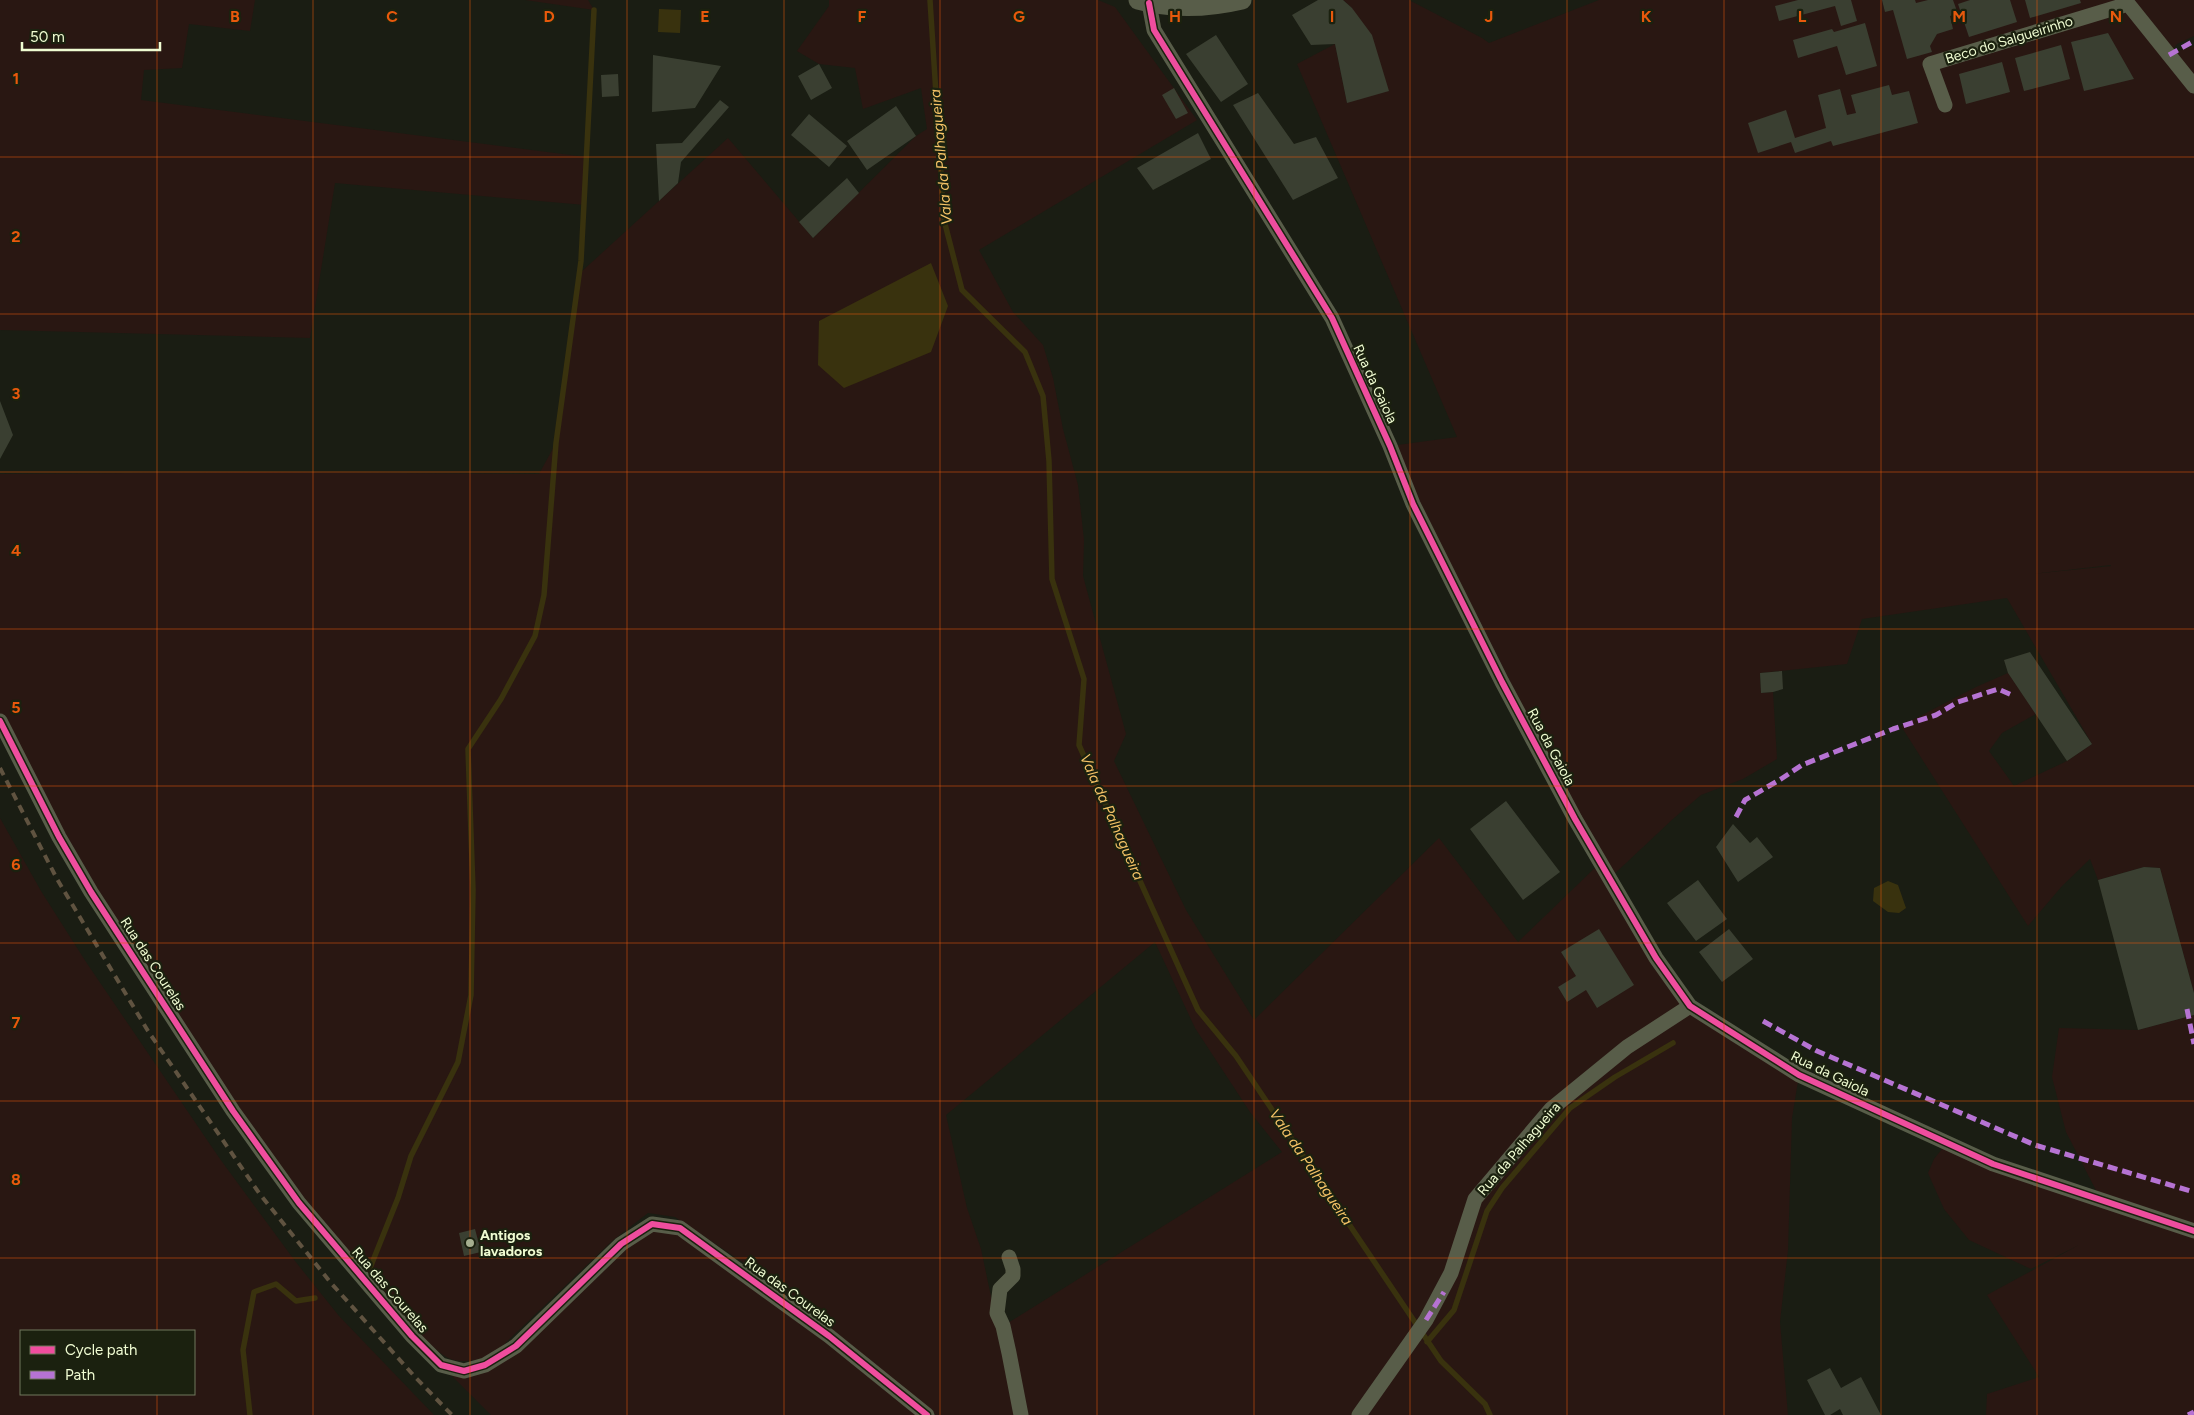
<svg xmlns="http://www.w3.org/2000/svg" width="2194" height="1415" viewBox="0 0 2194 1415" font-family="Figtree,sans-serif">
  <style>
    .green { fill: #291712; fill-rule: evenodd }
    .water { fill: #39320e }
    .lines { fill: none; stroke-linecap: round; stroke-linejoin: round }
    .stream { stroke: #39320e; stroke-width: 5.5 }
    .building { fill: #3a3f31 }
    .minor { stroke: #585d49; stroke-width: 15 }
    .tertiary { stroke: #585d49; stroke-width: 19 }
    .rail { stroke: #605340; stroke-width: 4; stroke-dasharray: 8 6; stroke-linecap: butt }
    .quiet { stroke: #b673d3; stroke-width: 5; stroke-dasharray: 10 5; stroke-linecap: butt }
    .cycleway-casing { stroke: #1b210f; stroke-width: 9 }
    .cycleway { stroke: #ef4d9e; stroke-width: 6 }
    .grid { fill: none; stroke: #e8590c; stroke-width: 1; stroke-opacity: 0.55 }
    .poi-dot { fill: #a5ae8f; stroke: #1b210f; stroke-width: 2 }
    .labels { text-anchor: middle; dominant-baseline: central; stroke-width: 4.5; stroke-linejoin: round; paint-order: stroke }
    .street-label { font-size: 14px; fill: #f0fcd2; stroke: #1b210f }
    .poi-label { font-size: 14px; font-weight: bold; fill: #f0fcd2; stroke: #1b210f; text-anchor: start }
    .water-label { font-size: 15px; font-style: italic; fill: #f5c367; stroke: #1b210f }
    .grid-label { font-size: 16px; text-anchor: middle; font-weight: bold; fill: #e8590c; stroke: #1b210f; stroke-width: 4.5; stroke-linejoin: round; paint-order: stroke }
  </style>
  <rect width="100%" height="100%" fill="#1a1d13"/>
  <path class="green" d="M0 0H255L250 31 189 24 182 68 144 70 141 100 586 157 585 205 335 183 310 338 0 330Z
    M525 0H588L594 10Z
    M829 0H1098L1115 7 1197 120 979 250 1013 312 1043 345 1053 378 1063 429 1078 485 1084 540 1083 576 1126 734 1114 761 1186 910 1254 1020 1439 838 1518 942 1601 862 1390 446 1457 437 1297 64 1335 44 1347 103 1352 8 1343 0H1409L1482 38 1489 43 1599 0H2194V36L2177 44 2169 54 2194 46V993L2160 868 2144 867 2098 880 2090 859 2062 886 2028 926 1901 726 1976 687 2008 673 2036 714 2002 733 1989 751 2014 786 2067 761 2092 744 2007 598 1862 619 1847 664 1760 673 1761 693 1773 692 1777 759 1743 779 1701 795 1674 818 1610 878 1690 1005 1799 1075 1792 1118 1788 1250 1780 1322 1788 1415H1021L1003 1326 1282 1152 1250 1112 1195 1028 1155 942 946 1115 967 1208 981 1249 1016 1415H936L783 1289 675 1217 648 1213 612 1241 495 1353C481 1359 470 1363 454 1360 433 1356 389 1296 373 1277L369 1285 299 1203 91 892 0 721V474L259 472 539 474 556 443 580 273 728 138 813 238 916 136 927 129 921 88 863 109 855 68 819 64 797 51 829 6ZM2111 565V566L2031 574Z
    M0 818 41 891 86 962 220 1159 295 1261 339 1316 434 1415H0ZM194 1331V1394H21V1331Z
    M2194 1015V1415H1986L1987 1394 2039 1377 1987 1295 2079 1245 2031 1269 1969 1240 1944 1209 1928 1173 1934 1159 1947 1143 2101 1200 2066 1132 2052 1077 2059 1028 2138 1030Z
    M652 1224 680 1228 927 1415H491L441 1365H485Z"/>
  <path class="water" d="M659 9 681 10 680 33 658 32Z
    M931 263 948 306 931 352 844 388 818 365 819 321Z
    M1888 881 1898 885 1906 908 1899 913 1888 912 1873 901 1874 888Z"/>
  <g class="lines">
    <path class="stream" d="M930 0 944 220 962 290 1025 352 1043 396 1049 461 1052 579 1084 679 1079 745 1198 1010 1236 1056 1441 1361 1485 1404 1490 1415
      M370 1268 398 1198 411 1156 458 1062 471 995 473 890 468 749 501 699 535 636 544 595 556 443 581 261 594 10
      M1427 1342 1454 1310 1487 1211 1502 1188 1570 1108 1615 1077 1673 1043
      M250 1415 243 1350 254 1292 276 1284 296 1301 315 1298"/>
  </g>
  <path class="building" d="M1318 0H1343L1352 8 1372 35 1389 91 1347 103 1335 44 1311 45 1292 15Z
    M1798 0H1851L1857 21 1841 26 1835 6 1779 21 1775 6Z
    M1882 0H1915L1916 3 1928 0H1953L1958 14 1950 16 1953 29 1937 34 1930 46 1932 52 1907 59 1893 10 1885 12Z
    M1970 0H2010L2017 22 1969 37 1958 4Z
    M2025 0H2080L2081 3 2030 18Z
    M1865 23 1877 66 1846 75 1837 46 1798 58 1793 40 1832 29 1834 32Z
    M2108 33 2134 79 2084 91 2071 42Z
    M1216 35 1248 84 1221 102 1186 54Z
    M2061 45 2070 79 2024 91 2015 58Z
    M653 55 721 66 695 108 652 112Z
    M2002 62 2010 92 1966 104 1959 74Z
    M819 64 832 88 811 100 798 76Z
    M618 74 619 96 602 97 601 75Z
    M1889 85 1892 95 1909 91 1918 123 1833 146 1831 141 1795 153 1791 142 1758 153 1748 123 1786 110 1795 138 1826 128 1818 95 1840 89 1847 115 1856 113 1851 95Z
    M1174 88 1188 113 1176 119 1162 95Z
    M1258 93 1294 144 1316 137 1338 178 1293 200 1233 105Z
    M720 100 729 107 681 162 678 183 659 201 656 144 682 143Z
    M896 106 916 136 867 170 847 141Z
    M809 114 847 146 829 167 791 135Z
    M1198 133 1211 159 1153 190 1137 168Z
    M847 178 859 193 813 238 799 222Z
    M0 401 13 435 0 459Z
    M2030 652 2092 744 2067 761 2008 673 2004 660Z
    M1782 671 1783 689 1773 692 1761 693 1760 673Z
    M1506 801 1560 872 1523 900 1470 829Z
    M1733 824 1750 843 1757 837 1773 857 1738 882 1716 847Z
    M2144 867 2160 868 2194 993V1015L2138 1030 2098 880Z
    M1698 880 1727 919 1696 941 1667 903Z
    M1599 929 1634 985 1597 1008 1586 990 1567 1002 1558 987 1576 976 1561 952Z
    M1729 929 1753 959 1722 982 1699 952Z
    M475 1229 481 1252 464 1256 459 1233Z
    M1830 1368 1841 1388 1861 1377 1881 1415H1843L1840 1409 1830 1415H1825L1807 1380Z"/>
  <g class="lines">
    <path class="minor" d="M2125 0 2194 86
      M1149 3 1154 30 1332 318 1390 446 1413 504 1502 682 1575 819 1656 958 1690 1006 1799 1075 1993 1164 2194 1231
      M1945 105 1930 64 2128 4
      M0 721 59 837 91 892 233 1111 299 1203 412 1336 441 1365 464 1371 485 1365 516 1346 621 1244 652 1224 680 1228 829 1336 927 1415
      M1009 1257 1013 1269V1276L1000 1289 997 1313 1003 1326 1009 1353 1021 1415
      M1359 1415 1426 1320 1451 1273 1475 1199 1551 1109 1627 1047 1690 1006"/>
    <path class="tertiary" d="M1138 0C1171 9 1208 8 1242 0"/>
    <path class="rail" d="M0 768 57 879 148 1031 259 1193 331 1283 416 1378 452 1415"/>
    <path class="quiet" d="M2169 55 2194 41
      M1736 817 1745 800 1781 779 1802 765 1893 729 1936 715 1958 702 1998 689 2014 696
      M2187 1009 2194 1044
      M1763 1021 1817 1051 2035 1145 2194 1192
      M1426 1320 1444 1292
      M2188 1415 2194 1412"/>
    <defs>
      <path id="cycleway" d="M1149 3 1154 30 1332 318 1390 446 1413 504 1502 682 1575 819 1656 958 1690 1006 1799 1075 1993 1164 2194 1231
        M0 721 59 837 91 892 233 1111 299 1203 412 1336 441 1365 464 1371 485 1365 516 1346 621 1244 652 1224 680 1228 829 1336 927 1415"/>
    </defs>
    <use href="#cycleway" class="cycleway-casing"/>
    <use href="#cycleway" class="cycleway"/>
  </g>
  <path class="grid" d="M157 0V1331M313 0V1415M470 0V1415M627 0V1415M784 0V1415M940 0V1415M1097 0V1415M1254 0V1415M1410 0V1415M1567 0V1415M1724 0V1415M1881 0V1415M2037 0V1415M0 157H2194M0 314H2194M0 472H2194M0 629H2194M0 786H2194M0 943H2194M0 1101H2194M0 1258H2194M157 1394V1415"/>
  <circle class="poi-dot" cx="470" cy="1243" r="5"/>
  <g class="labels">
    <g class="street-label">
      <text transform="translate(2009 40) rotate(-17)">Beco do Salgueirinho</text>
      <text transform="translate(1375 384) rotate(65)">Rua da Gaiola</text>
      <text transform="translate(1551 747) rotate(62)">Rua da Gaiola</text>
      <text transform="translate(153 964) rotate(57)">Rua das Courelas</text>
      <text transform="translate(1830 1074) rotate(26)">Rua da Gaiola</text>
      <text transform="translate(1519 1149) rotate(-49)">Rua da Palhagueira</text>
      <text transform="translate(390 1290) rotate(49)">Rua das Courelas</text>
      <text transform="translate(790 1292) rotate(36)">Rua das Courelas</text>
    </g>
    <g class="poi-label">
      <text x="480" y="1235">Antigos<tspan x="480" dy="16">lavadoros</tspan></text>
    </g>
    <g class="water-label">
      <text transform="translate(941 157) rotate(-95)">Vala da Palhagueira</text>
      <text transform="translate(1112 817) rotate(66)">Vala da Palhagueira</text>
      <text transform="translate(1311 1167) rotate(56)">Vala da Palhagueira</text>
    </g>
  </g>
  <g class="grid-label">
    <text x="235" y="22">B</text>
    <text x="392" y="22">C</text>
    <text x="549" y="22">D</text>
    <text x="705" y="22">E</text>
    <text x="862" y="22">F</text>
    <text x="1019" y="22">G</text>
    <text x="1175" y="22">H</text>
    <text x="1332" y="22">I</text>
    <text x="1489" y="22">J</text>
    <text x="1646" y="22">K</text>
    <text x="1802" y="22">L</text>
    <text x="1959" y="22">M</text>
    <text x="2116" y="22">N</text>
    <text x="16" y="84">1</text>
    <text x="16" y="242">2</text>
    <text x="16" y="399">3</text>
    <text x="16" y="556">4</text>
    <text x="16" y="713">5</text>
    <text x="16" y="870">6</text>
    <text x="16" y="1028">7</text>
    <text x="16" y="1185">8</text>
  </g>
  <rect x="20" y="1330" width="175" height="65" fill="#1b210f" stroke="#70795d"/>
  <rect x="30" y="1346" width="25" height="8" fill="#ef4d9e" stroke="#70795d"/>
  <text x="65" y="1355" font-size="15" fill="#f0fcd2">Cycle path</text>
  <rect x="30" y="1371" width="25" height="8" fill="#b673d3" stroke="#70795d"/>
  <text x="65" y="1380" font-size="15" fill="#f0fcd2">Path</text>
  <path d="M22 42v8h138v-8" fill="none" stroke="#f0fcd2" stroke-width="2.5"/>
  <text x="30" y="42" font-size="15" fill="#f0fcd2" stroke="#1b210f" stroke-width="4" paint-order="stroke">50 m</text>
</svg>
